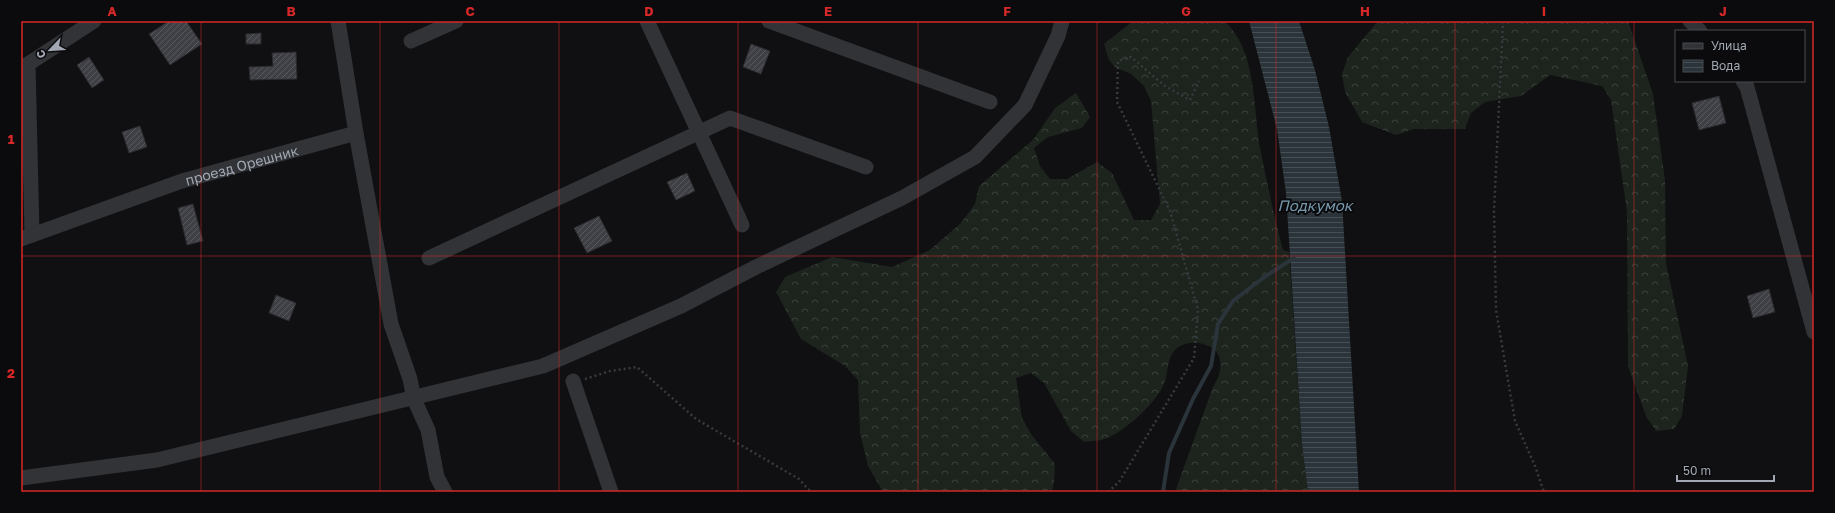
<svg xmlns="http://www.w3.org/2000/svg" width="1835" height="513" viewBox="0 0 1835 513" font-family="'Golos Text',sans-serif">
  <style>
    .forest { fill: url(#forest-crowns) }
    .water { fill: url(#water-rules) }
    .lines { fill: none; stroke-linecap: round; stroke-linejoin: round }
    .stream { stroke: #2a343a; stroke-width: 4 }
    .building { fill: url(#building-hatch); stroke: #2a2a2e }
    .path { stroke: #373a3e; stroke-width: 2.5; stroke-dasharray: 2 3; stroke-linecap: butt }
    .minor { stroke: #313337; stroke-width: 15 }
    .grid { fill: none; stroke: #d62828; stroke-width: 1; stroke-opacity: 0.55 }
    .labels { text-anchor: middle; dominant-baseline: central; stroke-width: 4; stroke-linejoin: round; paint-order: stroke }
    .street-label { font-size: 14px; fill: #a1a8b3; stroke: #0b0b0d }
    .water-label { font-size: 15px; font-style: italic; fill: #779aaf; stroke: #0b0b0d }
    .neatline { fill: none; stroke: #d62828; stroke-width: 1.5 }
    .grid-label { font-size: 13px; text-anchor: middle; font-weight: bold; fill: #d62828 }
  </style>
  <defs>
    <pattern id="forest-crowns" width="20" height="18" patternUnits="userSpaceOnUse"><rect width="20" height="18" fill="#1c241d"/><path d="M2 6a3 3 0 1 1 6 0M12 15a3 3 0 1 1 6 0" fill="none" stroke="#3a413b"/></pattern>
    <pattern id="water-rules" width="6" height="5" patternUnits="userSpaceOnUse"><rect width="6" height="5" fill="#2a343a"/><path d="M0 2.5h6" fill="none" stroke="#464f54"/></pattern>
    <pattern id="building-hatch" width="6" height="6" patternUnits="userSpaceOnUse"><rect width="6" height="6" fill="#3f4045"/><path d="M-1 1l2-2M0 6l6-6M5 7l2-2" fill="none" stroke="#58595d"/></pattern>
  </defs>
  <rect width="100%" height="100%" fill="#101012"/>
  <path class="forest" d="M1133 21H1224C1257 49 1253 109 1260 148 1267 182 1274 217 1283 250L1289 252 1302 444 1308 492H1175L1213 387C1219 377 1221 373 1220 361 1219 343 1189 337 1176 349 1166 358 1169 374 1163 386 1154 405 1122 434 1102 440 1096 441 1089 441 1084 442L1071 431 1044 383 1031 373 1016 378 1022 418 1031 434 1055 464 1054 482 1052 492H883L868 466 860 433 858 380 845 366 801 339 776 292 785 277 832 257 892 267 930 250 961 223 975 204 979 186 1033 140 1055 108 1076 93 1090 117 1082 128 1048 137 1034 148 1040 166 1050 179H1067L1097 162 1112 173 1134 220H1151L1160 204 1151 101 1144 86 1131 74 1115 67 1109 60 1104 44Z
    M1378 21H1628L1653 94 1665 180 1666 263 1688 366 1682 416 1674 429 1656 431 1646 416 1628 366 1627 212 1611 100 1602 86 1550 75 1521 96 1485 102 1471 113 1465 129H1414L1396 135 1362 122 1345 92 1342 74 1348 57Z"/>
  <path class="water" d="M1249 21H1299L1315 70 1329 127 1342 201 1359 492H1308L1302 444 1286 193 1277 129Z"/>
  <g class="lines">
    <path class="stream" d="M1163 492 1169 453 1193 399 1211 366 1218 324 1233 301 1263 278 1294 258"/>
  </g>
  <path class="building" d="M169 21H186L202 44 170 65 149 34Z
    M261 33V44H246V34Z
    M751 44 770 51 761 74 743 67Z
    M296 52 297 79 250 80 249 67 273 66 272 53Z
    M89 57 104 80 92 88 77 65Z
    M1719 96 1726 123 1699 130 1692 103Z
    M140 126 147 147 129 153 122 132Z
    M687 173 695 191 676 200 667 182Z
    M193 204 203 241 187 245 178 208Z
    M599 216 612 241 587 253 574 228Z
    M1769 289 1775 312 1753 318 1747 296Z
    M276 295 296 303 289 321 269 313Z"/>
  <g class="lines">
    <path class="path" d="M1503 21 1494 210 1496 310 1515 421 1535 466 1544 492
      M585 379 610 371 637 367 696 419 799 479 811 492
      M1108 492 1119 482 1194 358 1198 310 1170 211 1117 102 1118 61 1131 57 1165 86 1190 100 1199 81"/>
    <g class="minor">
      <path d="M338 21 356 133 391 324 410 379 414 399 428 430 437 477 445 492"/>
      <path d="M647 21 742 225"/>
      <path d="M769 21 990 102"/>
      <path d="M1690 21 1700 31"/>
      <path d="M411 41 456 21"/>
      <path d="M1743 81 1747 87 1814 332"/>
      <path d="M32 235 28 64 94 21"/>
      <path id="s1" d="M21 239 182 181 356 133"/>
      <path d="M429 258 730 118 866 167"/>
      <path d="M573 381 611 492"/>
      <path d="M21 478 157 460 543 366 681 306 756 267 902 198 975 157 1025 105 1058 36 1062 21"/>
    </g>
  </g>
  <path class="grid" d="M201 21V492M380 21V492M559 21V492M738 21V492M918 21V492M1097 21V492M1276 21V492M1455 21V492M1634 21V492M21 256H1814"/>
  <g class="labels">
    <g class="street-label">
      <text stroke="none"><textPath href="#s1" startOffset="233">проезд Орешник</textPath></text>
    </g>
    <g class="water-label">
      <text x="1315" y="205">Подкумок</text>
    </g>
  </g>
  <rect width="1835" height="513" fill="none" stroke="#0b0b0d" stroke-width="44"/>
  <rect x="1675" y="30" width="130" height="52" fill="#0b0b0d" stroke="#474a4f"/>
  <rect x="1683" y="43" width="20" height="6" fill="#313337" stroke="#474a4f"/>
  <text x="1711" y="50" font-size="12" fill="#a1a8b3">Улица</text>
  <rect x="1683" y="60" width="20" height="12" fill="url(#water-rules)" stroke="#474a4f"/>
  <text x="1711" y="70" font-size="12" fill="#a1a8b3">Вода</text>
  <g transform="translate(50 50) rotate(245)" stroke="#0b0b0d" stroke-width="3" paint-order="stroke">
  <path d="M0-3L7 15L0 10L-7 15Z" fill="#a1a8b3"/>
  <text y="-6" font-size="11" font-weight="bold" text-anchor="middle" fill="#a1a8b3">С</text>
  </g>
  <path d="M1677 475v6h97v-6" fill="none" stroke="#a1a8b3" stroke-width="2"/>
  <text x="1683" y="475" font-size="12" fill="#a1a8b3" stroke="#0b0b0d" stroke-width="3" paint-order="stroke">50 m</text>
  <rect x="22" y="22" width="1791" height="469" class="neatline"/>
  <g class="grid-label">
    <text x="112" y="16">A</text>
    <text x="291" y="16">B</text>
    <text x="470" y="16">C</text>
    <text x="649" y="16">D</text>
    <text x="828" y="16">E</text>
    <text x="1007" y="16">F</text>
    <text x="1186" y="16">G</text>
    <text x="1365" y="16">H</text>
    <text x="1544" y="16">I</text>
    <text x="1723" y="16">J</text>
    <text x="11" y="144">1</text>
    <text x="11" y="378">2</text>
  </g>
</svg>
